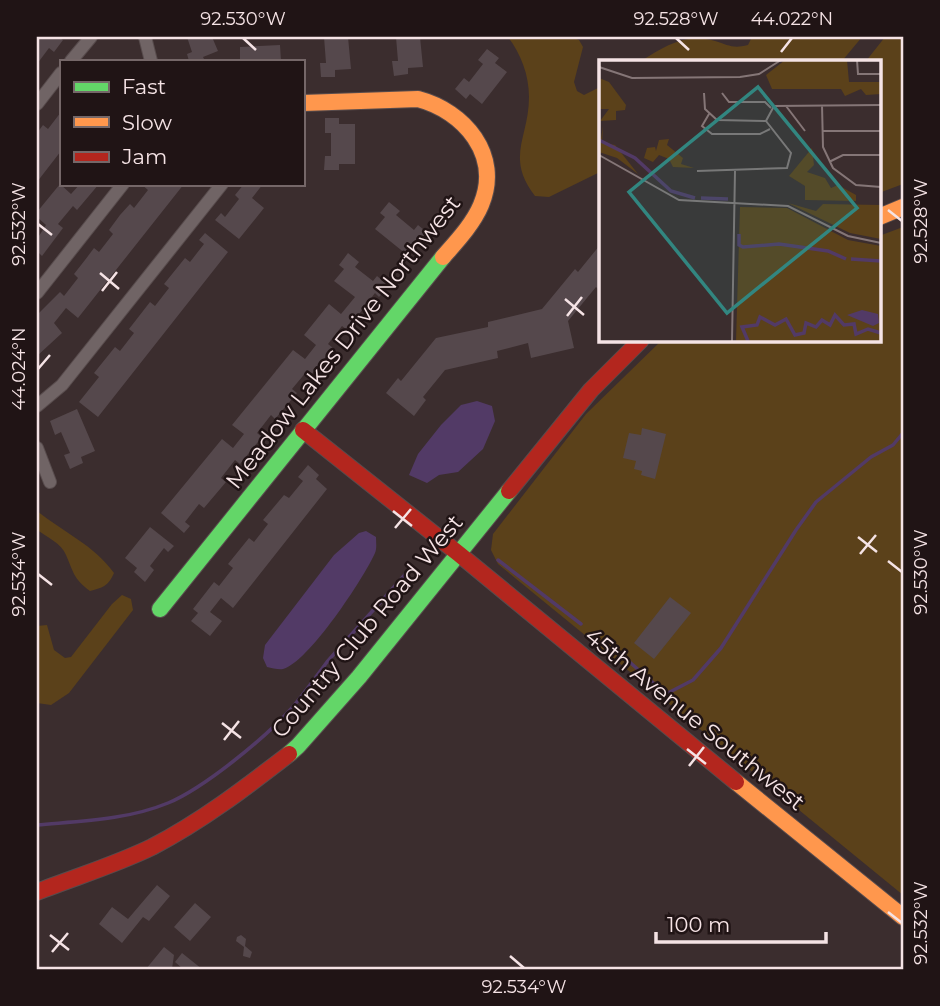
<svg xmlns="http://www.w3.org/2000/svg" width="940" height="1006" viewBox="0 0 940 1006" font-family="Montserrat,sans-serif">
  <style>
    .green { fill: #5b411a }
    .water { fill: #523a66 }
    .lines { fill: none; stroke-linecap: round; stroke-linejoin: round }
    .stream { stroke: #523a66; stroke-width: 3.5 }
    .building { fill: #55484c }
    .street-casing { stroke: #584c4d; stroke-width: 14 }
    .fast-casing { stroke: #584c4d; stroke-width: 18 }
    .slow-casing { stroke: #584c4d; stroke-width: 18 }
    .jam-casing { stroke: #584c4d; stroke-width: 18 }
    .street { stroke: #706465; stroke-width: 12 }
    .fast { stroke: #63d668; stroke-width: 16 }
    .slow { stroke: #ff974d; stroke-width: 16 }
    .jam { stroke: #b3261e; stroke-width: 16 }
    .ticks { fill: none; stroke: #f5e3e5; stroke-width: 2.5 }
    .labels { text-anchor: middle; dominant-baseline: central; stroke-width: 5; stroke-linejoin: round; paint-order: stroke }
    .street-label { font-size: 23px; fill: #f5e3e5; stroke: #201415 }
    .inset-river { fill: none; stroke: #523a66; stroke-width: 3.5 }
    .inset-road { fill: none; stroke: #857677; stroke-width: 2 }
    .view { fill: #328680; fill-opacity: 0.15; stroke: #328680; stroke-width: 3.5 }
    .inset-edge { fill: none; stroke: #f5e3e5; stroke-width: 3.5 }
    .neatline { fill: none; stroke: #f5e3e5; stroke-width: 2.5 }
    .ticks-label { font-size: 18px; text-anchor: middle; fill: #f5e3e5 }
  </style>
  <rect width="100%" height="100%" fill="#3b2d2e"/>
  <path class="green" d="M508 37H571L579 40 583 47 574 82 577 91 584 95 600 87V172L549 197 535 196C505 157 529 138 529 97 529 75 521 54 508 37Z
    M752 37H862L842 61H641C665 46 686 32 715 41 728 45 733 49 748 45Z
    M885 37H903V184L879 193V61H866Z
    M903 227V895L498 564 491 550 493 534 586 414 662 340H879V236Z
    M37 511C63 532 94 545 114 573 109 585 103 588 90 591 73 578 74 573 66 555 62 544 46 536 37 530Z
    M122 595 131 599 133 610 69 693 51 705 37 703V626L47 625 54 650 65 658 71 657 112 604Z"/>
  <path class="water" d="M477 401 492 406 495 421 483 449 458 472 439 475 427 483 409 475 418 454 441 425 461 405Z
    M366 531 376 537C376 543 377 548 375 553 364 578 308 663 283 669 279 670 272 668 267 667L263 658 265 645 334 555 359 533Z"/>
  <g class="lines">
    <path class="stream" d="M498 560 581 624
      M617 651 666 694 693 680 721 648 796 530 816 502 871 457 893 445 903 433
      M37 825C81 821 127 820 168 803 204 788 265 738 291 709 304 694 315 678 327 662 354 631 382 601 409 570"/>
  </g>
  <path class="building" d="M37 37H58L63 40 54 52 49 48 37 64Z
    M187 37H212L218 51 203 57 205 61H189L187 54 192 52Z
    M324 37H348L351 69 335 70V77H321L320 63H326Z
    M396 37H420L423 67 408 68V74L394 76 392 61H398Z
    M280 45 281 61H240V47Z
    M487 49 499 58 495 63 507 72 482 104 470 94 466 99 455 89 464 78 469 82 483 64 478 60Z
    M61 112V151L37 182V133L43 125 48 129Z
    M325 118H339V124H355V164H339V170H324L325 156H331V133H325Z
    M60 184 71 194 80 184H99L77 210 73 206 58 224 63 228 42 256 37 251V239L46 225 37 217V212Z
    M141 184H184L78 318 66 308 54 323 62 333 37 356V315L60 292 64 296 78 278 74 274 85 260 94 248 99 252 113 234 109 230 120 215 130 204 134 208 148 190Z
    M244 184H263L252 198 264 208 239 239 215 220 221 213 225 217 239 199 235 195Z
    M389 202 400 211 396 215 414 230 418 225 429 234 420 245 415 242 406 254 375 229 385 217 380 213Z
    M205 233 228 252 98 417 79 402 99 377 94 373 115 347 120 351 134 333 129 329 150 302 155 306 169 288 164 284 185 258 190 262 204 244 199 240Z
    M600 245V291L596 287 568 321 574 348 531 358 528 343 497 351 498 358 445 370 423 397 426 400 414 416 386 393 398 378 401 381 436 338 488 327V322L542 309 575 269 578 272Z
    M348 253 359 262 355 267 373 281 377 276 389 286 379 297 375 293 347 330 342 326 328 344 333 348 320 364 311 375 307 371 292 389 297 393 275 419 271 415 257 433 262 437 240 464 235 460 221 478 226 482 204 508 199 504 185 522 190 526 184 533 161 513 222 439 233 448 244 434 232 425 293 350 305 359 316 345 304 335 329 304 341 314 355 297 334 281 344 269 339 265Z
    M77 409 95 451 81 457 83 463 70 469 64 455 70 453 61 432 55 435 50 421Z
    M642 428 666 434 655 479 641 475 642 471 634 469 636 461 623 458 629 433 641 435Z
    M308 465 319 475 316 479 327 489 233 608 221 598 210 612 222 621 210 636 191 621 198 613 193 609 214 582 219 586 233 568 228 564 249 538 254 542 268 524 263 520 284 495 289 498 303 481 298 477Z
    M150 527 174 546 168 552 164 548 150 566 154 570 145 582 134 572 137 568 125 558Z
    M670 597 691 613 654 659 634 643Z
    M157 885 170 896 149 921 143 917 122 943 99 924 112 907 128 919Z
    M195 903 211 917 190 941 174 927Z
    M241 935 246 939 245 946 252 952 250 958 243 956 244 947 236 941 237 937Z
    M164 947 174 955 172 969H146Z
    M182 953 202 969H183L175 962Z"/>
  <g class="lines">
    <defs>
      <path id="street" d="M145 37 151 61
        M71 61 91 37
        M37 104 61 73
        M37 293 123 184
        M37 406 62 385 222 184
        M37 448 50 482"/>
      <path id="fast" d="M160 609 443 257
        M289 754 298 746 359 677 509 491"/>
      <path id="slow" d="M303 103 418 99C464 111 502 155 481 205 473 224 457 241 443 257
        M879 217 903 207
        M736 782 903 917"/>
      <path id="jam" d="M303 430 459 554 736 782
        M509 491 591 390 641 340
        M37 892C75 877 115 865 152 847 202 821 245 788 289 754"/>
    </defs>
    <use href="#street" class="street-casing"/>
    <use href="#fast" class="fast-casing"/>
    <use href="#slow" class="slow-casing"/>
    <use href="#jam" class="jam-casing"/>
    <use href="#street" class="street"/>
    <use href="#fast" class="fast"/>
    <use href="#slow" class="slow"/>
    <use href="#jam" class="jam"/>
  </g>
  <path class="ticks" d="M243 38 256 50M676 38 689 50M781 52 792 38M888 210 902 221M38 224 52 235M100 273 119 289M102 291 117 272M565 299 584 315M567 316 582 297M38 369 50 355M393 511 412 526M395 528 411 509M858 537 877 552M860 554 876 535M888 561 902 572M38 574 52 585M222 723 241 738M224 740 239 721M687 749 706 764M689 766 704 747M888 912 902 923M50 935 69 950M52 952 68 933M510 956 524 968"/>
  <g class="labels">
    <g class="street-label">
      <text transform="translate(343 342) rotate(-52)">Meadow Lakes Drive Northwest</text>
      <text transform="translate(367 626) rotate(-50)">Country Club Road West</text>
      <text transform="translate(695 719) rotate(39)">45th Avenue Southwest</text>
    </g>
  </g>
  <g transform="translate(599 60)">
    <rect width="282" height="282" fill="#3b2d2e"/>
    <path d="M186 0H248L250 22H282V34L267 35 262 29 246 36 242 29H173L167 15ZM0 18 10 22 27 45 26 50 17 51V60L1 61 10 49H0ZM4 66 3 83 16 85 39 114 18 98 0 92ZM70 79 68 85 84 98 82 104 95 108 74 107 70 99 60 95 54 102 45 98 48 88 56 87 57 91 60 80ZM213 88 215 105 208 112 226 118 232 128 239 125 257 135V141L206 140V126L190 116ZM189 143 217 151 224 144 282 145V179L251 173ZM141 147 188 148 249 180 282 186V281H137Z" fill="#5b411a"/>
    <path d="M263 250 279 254 280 263 274 266 248 255Z" fill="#523a66"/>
    <path class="inset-river" d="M0 80 36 98 72 131 96 138M102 138 129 139M140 174V185L144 187 180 184 229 191 247 199M252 199 282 201M149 281 143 267 158 265 161 257 176 265 187 259 196 275 205 273 207 263 217 267 223 260 231 265 236 255 245 265 255 264 257 274 269 269 282 273"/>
    <path class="inset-road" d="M258 0 259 14H282M0 7 33 18 141 17 160 14 182 0M105 33 106 49 118 60 167 61M123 33 130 42H166L172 48M223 45 224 87 234 108 257 125 282 127M187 46 206 71M110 54 103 66 113 74H161L171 69M224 71H282M0 95 80 140 189 146 249 176 282 183M230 102 244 95H282M98 111 188 108 192 93 167 61 175 46 282 45M133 281 136 111"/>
    <path class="view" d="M159 27 258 148 128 253 30 132Z"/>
    <rect width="282" height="282" class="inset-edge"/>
  </g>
  <rect width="940" height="1006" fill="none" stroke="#201415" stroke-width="77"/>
  <rect x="60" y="60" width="245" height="126" fill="#201415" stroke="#756768" stroke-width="2"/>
  <rect x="74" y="82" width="35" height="10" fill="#63d668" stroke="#756768" stroke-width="2"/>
  <text x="122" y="94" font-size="21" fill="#f5e3e5">Fast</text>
  <rect x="74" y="117" width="35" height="10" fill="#ff974d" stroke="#756768" stroke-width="2"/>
  <text x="122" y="130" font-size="21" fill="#f5e3e5">Slow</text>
  <rect x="74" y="152" width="35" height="10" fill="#b3261e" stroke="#756768" stroke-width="2"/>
  <text x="122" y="164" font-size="21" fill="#f5e3e5">Jam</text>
  <path d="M656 932v10h170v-10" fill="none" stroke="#f5e3e5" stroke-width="3.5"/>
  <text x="667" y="932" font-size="21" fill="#f5e3e5" stroke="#201415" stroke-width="5" paint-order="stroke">100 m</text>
  <rect x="38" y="38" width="864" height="930" class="neatline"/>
  <g class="ticks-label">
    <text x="243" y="25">92.530°W</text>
    <text x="676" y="25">92.528°W</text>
    <text x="792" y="25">44.022°N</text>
    <text transform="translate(921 221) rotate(-90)" y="6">92.528°W</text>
    <text transform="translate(19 224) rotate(-90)" y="6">92.532°W</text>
    <text transform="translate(19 369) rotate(-90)" y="6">44.024°N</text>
    <text transform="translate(921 572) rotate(-90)" y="6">92.530°W</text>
    <text transform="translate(19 574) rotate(-90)" y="6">92.534°W</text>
    <text transform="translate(921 923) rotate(-90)" y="6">92.532°W</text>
    <text x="524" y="993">92.534°W</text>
  </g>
</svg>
